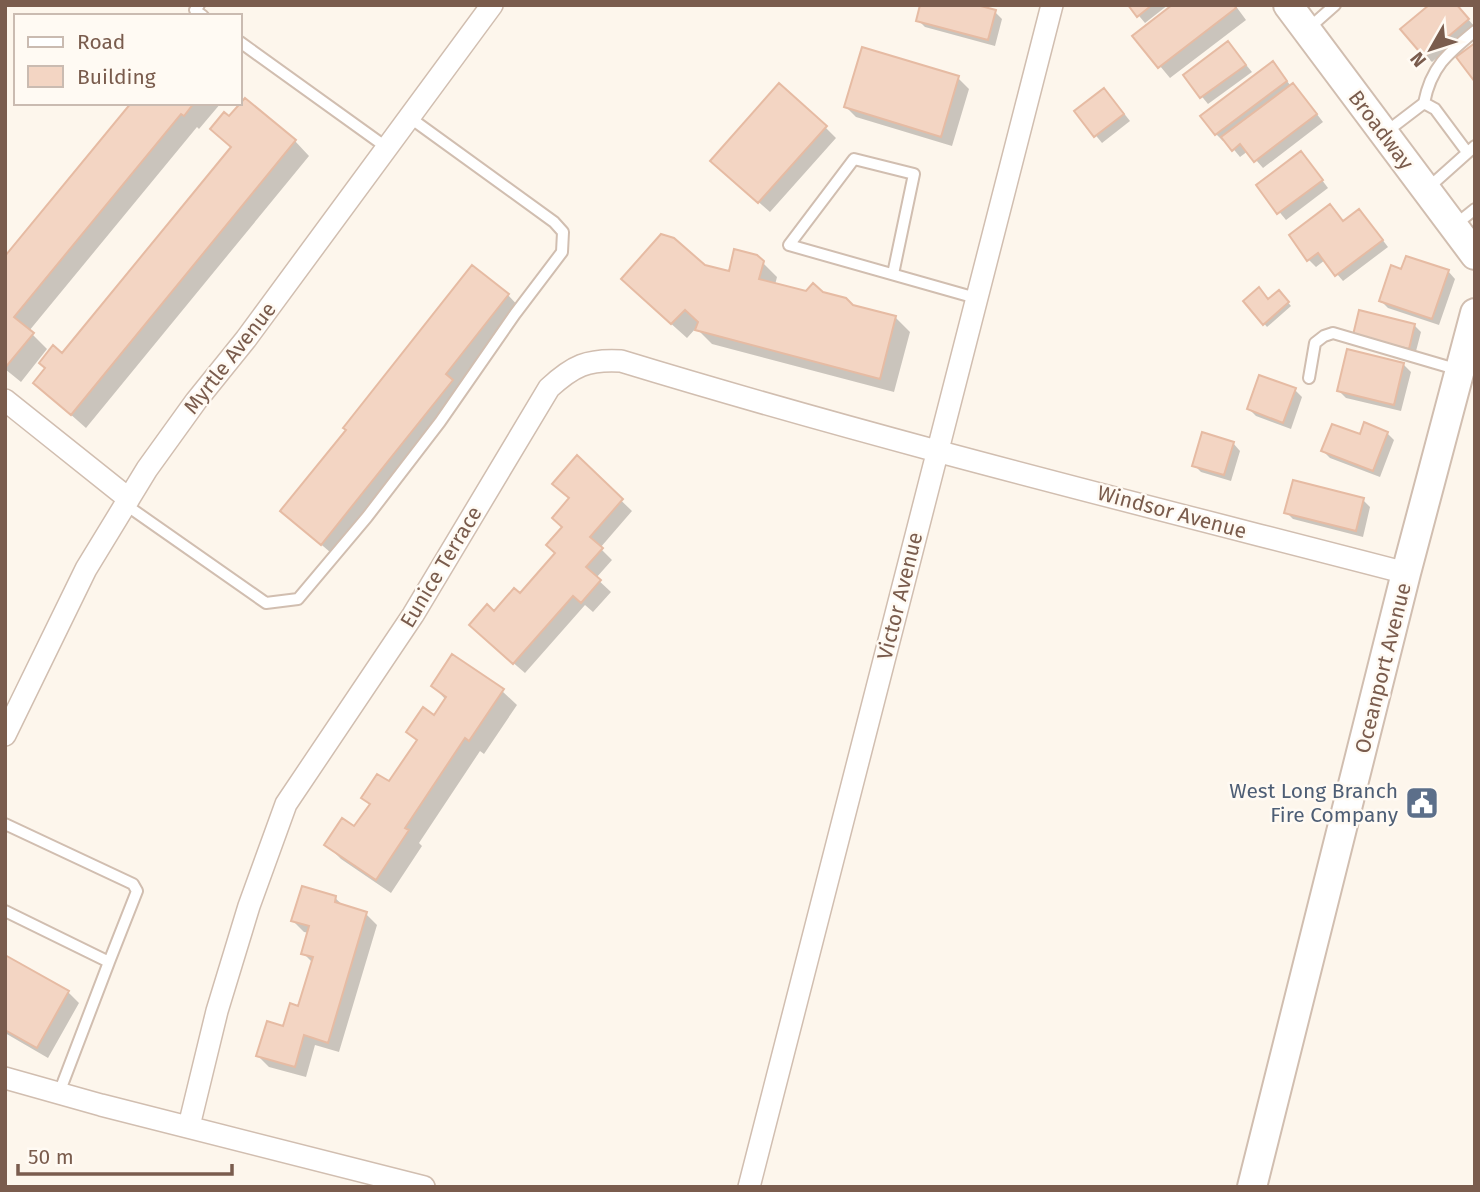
<svg xmlns="http://www.w3.org/2000/svg" width="1480" height="1192" viewBox="0 0 1480 1192" font-family="'Fira Sans',sans-serif">
  <style>
    .shadow { fill: #0003 }
    .building { fill: #f3d5c3; stroke: #e6bba3; stroke-width: 2 }
    .lines { fill: none; stroke-linecap: round; stroke-linejoin: round }
    .service-casing { stroke: #d1beb0; stroke-width: 14 }
    .minor-casing { stroke: #d1beb0; stroke-width: 24 }
    .tertiary-casing { stroke: #d1beb0; stroke-width: 32 }
    .service { stroke: #fff; stroke-width: 10 }
    .minor { stroke: #fff; stroke-width: 21 }
    .tertiary { stroke: #fff; stroke-width: 28 }
    .labels { text-anchor: middle; dominant-baseline: central; stroke-width: 5; stroke-linejoin: round; paint-order: stroke }
    .street-label { font-size: 21px; fill: #7a5c4d; stroke: #fffaf3 }
    .service-label { font-size: 21px; fill: #4e5e75; stroke: #fffaf3; text-anchor: end }
  </style>
  <rect width="100%" height="100%" fill="#fdf6ec"/>
  <path class="shadow" d="M1130 5H1168L1145 23Z
    M1175 5H1235L1246 20 1170 78 1135 36Z
    M1456 5 1474 26 1432 62 1425 55Z
    M995 12 1002 19 995 46 925 27 918 20Z
    M1228 43 1252 72 1208 104 1185 76Z
    M1273 64 1291 86 1300 92 1323 122 1263 168 1248 151 1240 157 1226 140 1223 141 1216 134 1203 117Z
    M958 78 969 89 952 146 856 117 845 106Z
    M1111 97 1130 121 1102 143 1076 111Z
    M133 103H221L199 129 197 127 29 331 47 349 21 382 5 369V259Z
    M825 127 836 138 770 212 723 171Z
    M212 129 295 141 309 156 86 428 35 383 63 356 233 148Z
    M1307 160 1328 188 1286 220 1258 186Z
    M1366 218 1388 247 1343 281 1325 260 1316 267 1309 260 1344 223Z
    M756 256 777 277 775 285 806 293H822L853 306 895 317 910 332 894 392 712 344 696 328 687 338 638 294 704 267 730 273Z
    M1402 271H1448L1455 279 1439 325 1388 308 1381 301Z
    M1279 292 1291 306 1267 327 1245 301H1269Z
    M508 295 522 310 459 389 466 395 337 558 282 511Z
    M1414 325 1421 332 1415 355 1362 341Z
    M1348 352 1404 365 1411 372 1401 411 1346 398 1339 391Z
    M1295 390 1302 397 1291 429 1256 416 1249 409Z
    M1387 433 1394 440 1380 477 1330 458 1323 451 1361 437Z
    M1233 443 1240 451 1231 481 1201 472 1194 465Z
    M577 458 632 511 600 548 612 560 596 578 611 592 593 612 585 605 525 673 482 636 494 613 520 596 557 553 571 499Z
    M1363 500 1370 507 1363 537 1293 519 1286 512Z
    M433 686 502 691 517 705 484 754 480 751 419 843 422 846 391 893 341 859 327 845 355 829 371 805 364 798 390 784 418 742 408 732 435 717 446 700Z
    M335 898 345 907 366 914 377 925 339 1052 315 1045 306 1077 269 1067 258 1056 299 1008 313 963 303 953 309 933 304 932 293 921Z
    M5 957 68 992 79 1003 48 1058 5 1033Z"/>
  <path class="building" d="M920 5H977L996 10 988 40 916 21Z
    M1128 5H1152L1137 17Z
    M1172 5H1234L1236 8 1158 68 1132 36Z
    M1429 5H1457L1469 19 1424 57 1400 29Z
    M1228 41 1246 65 1200 98 1183 75Z
    M1475 43V82L1456 57Z
    M862 47 959 76 941 137 844 107Z
    M1273 61 1287 81 1215 135 1200 116Z
    M779 83 827 126 758 203 710 161Z
    M1293 83 1317 114 1254 162 1240 144 1232 151 1221 137Z
    M1104 88 1124 114 1094 137 1074 111Z
    M245 98 296 140 71 415 33 383 45 368 39 363 53 345 62 353 231 147 210 129 224 112 229 116Z
    M131 103H194L184 116 181 114 14 317 34 333 5 368V256Z
    M1301 151 1323 180 1277 214 1256 185Z
    M1330 204 1343 221 1359 209 1383 240 1335 276 1318 253 1307 261 1289 235Z
    M661 234 674 238 705 265 729 271 734 249 757 255 764 261 759 279 806 291 813 283 823 292 846 298 853 305 896 316 880 379 695 330 698 322 685 310 671 324 621 279Z
    M1406 256 1449 270 1432 319 1379 301 1391 265 1401 269Z
    M472 265 509 294 446 374 453 380 321 545 280 511 346 430 343 428Z
    M1259 287 1268 299 1279 290 1289 302 1263 325 1243 301Z
    M1359 310 1415 324 1409 349 1353 335Z
    M1347 349 1404 363 1394 405 1337 391Z
    M1259 375 1296 388 1283 423 1247 409Z
    M1364 422 1388 432 1373 471 1321 451 1332 424 1360 434Z
    M1202 432 1234 442 1224 475 1192 466Z
    M577 455 623 499 590 537 603 548 586 567 601 580 581 603 573 596 513 664 469 625 487 604 494 611 514 588 520 593 555 553 546 545 562 527 552 518 569 498 552 484Z
    M1293 480 1364 498 1356 531 1284 513Z
    M452 654 504 689 469 741 465 738 405 828 409 830 376 880 324 845 342 818 354 826 370 804 361 798 377 774 389 781 417 740 406 732 423 707 434 715 446 697 431 686Z
    M302 886 336 896 335 902 367 912 328 1043 304 1035 295 1067 256 1056 267 1021 283 1026 290 1003 298 1006 313 957 301 954 309 926 291 921Z
    M5 955 69 991 37 1048 5 1030Z"/>
  <g class="lines">
    <defs>
      <path id="service" d="M199 5 195 10 203 16
        M1309 28 1335 5
        M240 42 386 147
        M1424 103C1431 67 1447 54 1475 31
        M1386 132 1424 103 1435 109 1467 152
        M1428 188 1475 146
        M1455 225 1475 209
        M893 274 914 174 854 159 789 245 976 298
        M1309 378 1315 343 1324 336 1333 333 1459 370
        M126 505 266 603 298 599 367 517 440 422 515 314 562 252 563 232 554 222 409 117
        M5 824 133 884 137 891 109 962
        M5 911 109 962 59 1093"/>
      <path id="minor" d="M5 400 129 499
        M5 735 86 569 147 469 196 401 246 339 492 5
        M5 1078 101 1105 424 1187
        M189 1126 217 1011 249 906 286 804 413 615 549 388C573 366 587 359 621 361 880 440 1144 505 1406 573
        M749 1187 1052 5"/>
      <path id="tertiary" d="M1288 5 1475 255
        M1252 1187 1406 573 1475 313"/>
    </defs>
    <use href="#service" class="service-casing"/>
    <use href="#minor" class="minor-casing"/>
    <use href="#tertiary" class="tertiary-casing"/>
    <use href="#service" class="service"/>
    <use href="#minor" class="minor"/>
    <use href="#tertiary" class="tertiary"/>
  </g>
  <defs>
    <symbol id="civic-square" viewBox="-11 -11 22 22"><rect x="-9" y="-9" width="18" height="18" rx="4" fill="#5c6f8a" stroke="#fffaf3"/><path d="M-.6-6.5H3V-4.5H.6V-3L4-1V1h2V6H-6V1h2V-1L-.6-3ZM-1.2 2.5V6h2.4V2.5Z" fill="#fff"/></symbol>
  </defs>
  <g fill-rule="evenodd">
    <use href="#civic-square" x="1403" y="784" width="38" height="38"/>
  </g>
  <g class="labels">
    <g class="street-label">
      <text transform="translate(1381 130) rotate(53)">Broadway</text>
      <text transform="translate(230 358) rotate(-52)">Myrtle Avenue</text>
      <text transform="translate(1172 512) rotate(15)">Windsor Avenue</text>
      <text transform="translate(441 567) rotate(-59)">Eunice Terrace</text>
      <text transform="translate(900 596) rotate(-76)">Victor Avenue</text>
      <text transform="translate(1383 668) rotate(-76)">Oceanport Avenue</text>
    </g>
    <g class="service-label">
      <text x="1398" y="791">West Long Branch<tspan x="1398" dy="24">Fire Company</tspan></text>
    </g>
  </g>
  <rect width="1480" height="1192" fill="none" stroke="#7a5c4d" stroke-width="14"/>
  <rect x="14" y="14" width="228" height="91" fill="#fffaf3" stroke="#cabbb1" stroke-width="2"/>
  <rect x="28" y="37" width="35" height="10" fill="#ffffff" stroke="#cabbb1" stroke-width="2"/>
  <text x="77" y="49" font-size="21" fill="#7a5c4d">Road</text>
  <rect x="28" y="66" width="35" height="21" fill="#f3d5c3" stroke="#cabbb1" stroke-width="2"/>
  <text x="77" y="84" font-size="21" fill="#7a5c4d">Building</text>
  <g transform="translate(1431 49) rotate(231)" stroke="#fffaf3" stroke-width="5" paint-order="stroke">
  <path d="M0-5L12 26L0 18L-12 26Z" fill="#7a5c4d"/>
  <text y="-10" font-size="19" font-weight="bold" text-anchor="middle" fill="#7a5c4d">N</text>
  </g>
  <path d="M18 1164v10h214v-10" fill="none" stroke="#7a5c4d" stroke-width="3.5"/>
  <text x="28" y="1164" font-size="21" fill="#7a5c4d" stroke="#fffaf3" stroke-width="5" paint-order="stroke">50 m</text>
</svg>
